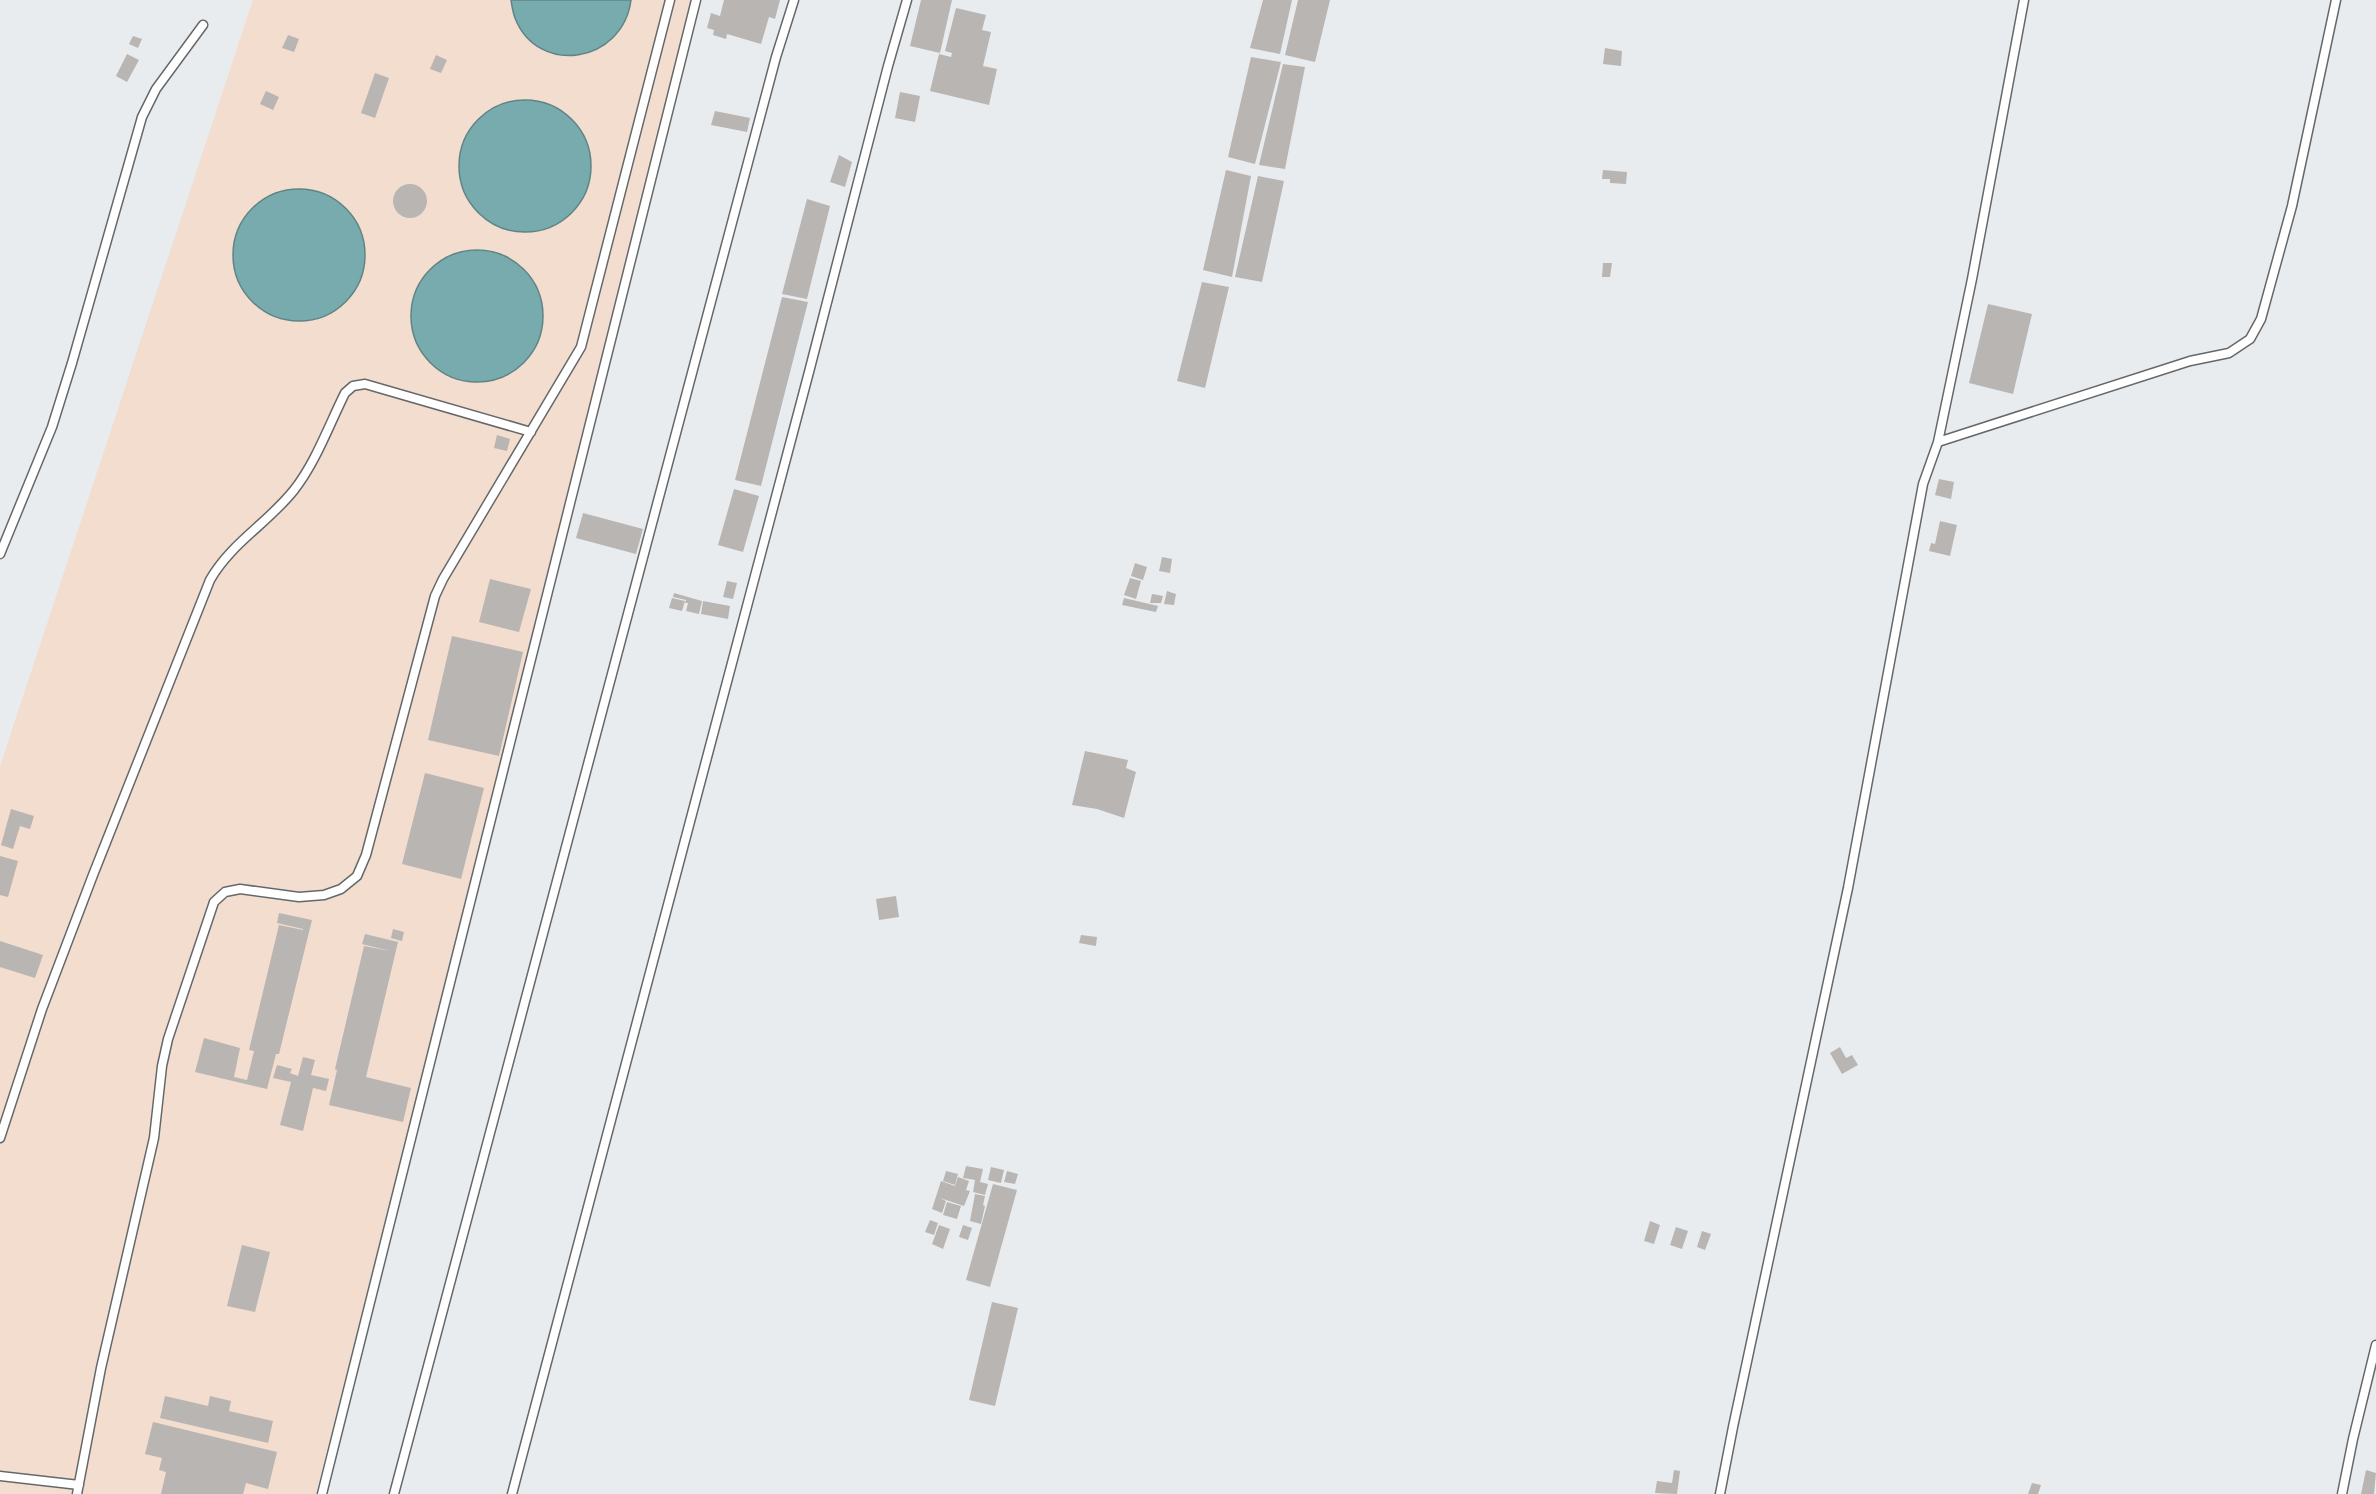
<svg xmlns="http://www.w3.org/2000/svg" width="2376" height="1494" viewBox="0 0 2376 1494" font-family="'Titillium Web',sans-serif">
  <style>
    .industrial { fill: #f2ddcf }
    .water { fill: #78abad; stroke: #608486; stroke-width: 1.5 }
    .building { fill: #b9b5b3 }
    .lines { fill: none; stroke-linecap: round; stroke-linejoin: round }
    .lane-casing { stroke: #65686b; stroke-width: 11 }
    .lane { stroke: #fff; stroke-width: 8 }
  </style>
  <rect width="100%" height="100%" fill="#e9ecef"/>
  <path class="industrial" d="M253 0H695L316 1494H0V766Z"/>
  <path class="water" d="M511 0H631C623 63 538 77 515 18 513 13 512 6 511 0Z
    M459 166a66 66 0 1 1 132 0a66 66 0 1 1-132 0Z
    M233 255a66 66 0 1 1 132 0a66 66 0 1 1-132 0Z
    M411 316a66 66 0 1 1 132 0a66 66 0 1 1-132 0Z"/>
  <path class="building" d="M724 0H780L775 19 769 17 761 44 727 34 726 39 713 35 714 30 707 28 711 13 720 16Z
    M921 0H952L940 53 910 46Z
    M1263 0H1292L1280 54 1250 48Z
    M1298 0H1330L1315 62 1285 55Z
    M956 8 986 15 982 30 991 32 983 66 997 69 989 105 930 91 939 54 951 57 952 53 945 51Z
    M288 35 299 39 294 52 282 48Z
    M133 36 142 39 138 48 129 44Z
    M1605 48 1622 51 1621 66 1603 64Z
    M127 54 139 60 127 82 116 76Z
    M436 55 447 60 441 73 430 69Z
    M1251 57 1281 62 1255 164 1228 157Z
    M1283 64 1305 67 1285 169 1259 165Z
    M375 73 389 78 375 118 361 113Z
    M266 91 279 97 273 110 260 104Z
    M900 92 920 96 915 122 895 118Z
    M715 111 750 118 747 132 711 125Z
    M839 155 852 162 845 187 830 182Z
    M1226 170 1251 176 1232 277 1203 270Z
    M1603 170 1627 172 1626 184 1610 183V179H1602Z
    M1258 176 1284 181 1262 282 1235 277Z
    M393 201a17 17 0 1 1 34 0a17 17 0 1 1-34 0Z
    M807 199 830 206 807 299 782 294Z
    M1603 263H1612L1610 277H1602Z
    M1202 282 1229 287 1205 388 1177 381Z
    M782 297 808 302 761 486 735 480Z
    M1988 304 2032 314 2013 394 1969 383Z
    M497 435 510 439 507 451 494 448Z
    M1939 479 1954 482 1951 499 1935 495Z
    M734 489 759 496 743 552 718 545Z
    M583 513 643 529 636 554 576 538Z
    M1940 521 1957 525 1950 556 1929 551 1931 543 1935 544Z
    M1162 557 1172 559 1170 573 1159 571Z
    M1135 563 1147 567 1143 580 1131 576Z
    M1130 578 1141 581 1136 599 1124 595Z
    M490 579 531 589 519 632 479 622Z
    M727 581 737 583 733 599 723 597Z
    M1167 591 1176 594 1174 605 1164 604Z
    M674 593 702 601 699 614 686 611 688 603H685L686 600 673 597Z
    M1152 594 1163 596 1161 603H1150Z
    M672 598 685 601 682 611 669 608Z
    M1124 598 1158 606 1156 612 1122 605Z
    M703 601 730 606 728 619 701 614Z
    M452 636 523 652 499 756 428 740Z
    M1085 751 1128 760 1126 768 1136 772 1124 818 1097 809 1072 805Z
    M425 773 484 788 461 879 402 864Z
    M11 809 34 816 30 829 20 826 13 849 1 845Z
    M0 856 18 861 8 897 0 895Z
    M896 896 899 917 879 920 876 899Z
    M279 913 312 920 279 1054H276L267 1089 195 1072 204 1038 240 1048 234 1077 247 1080 254 1051 249 1050 279 925 303 930V929L277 923Z
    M393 929 404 932 402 941 391 938Z
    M365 934 398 942 366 1077 411 1088 403 1122 329 1105 337 1070 335 1069 364 946 390 951 362 944Z
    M1081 935 1097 937 1096 946 1079 943Z
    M0 941 43 955 35 978 0 967Z
    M1840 1047 1846 1058 1852 1055 1858 1065 1842 1074 1830 1053Z
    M303 1057 315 1060 311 1075 329 1079 326 1091 313 1088 303 1131 280 1125 291 1082 273 1078 277 1065 292 1069 290 1073 298 1076Z
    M966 1166 983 1169 980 1182 988 1184 985 1195 973 1192 975 1180 963 1178Z
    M991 1167 1004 1170 1001 1183 988 1180Z
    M946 1171 958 1174 955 1185 943 1181Z
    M1007 1171 1018 1174 1015 1184 1004 1182Z
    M958 1177 969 1181 966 1190 970 1191 964 1206 940 1198 946 1201 942 1213 932 1209 941 1181 955 1186Z
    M993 1184 1017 1190 990 1287 966 1280Z
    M975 1194 985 1196 983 1205 985 1206 981 1224 970 1221Z
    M947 1202 961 1206 957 1219 943 1215Z
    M930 1220 938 1223 934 1235 925 1232Z
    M1650 1221 1660 1225 1654 1244 1644 1241Z
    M939 1225 950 1229 943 1249 932 1244Z
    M963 1225 972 1228 968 1240 959 1237Z
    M1676 1227 1688 1231 1682 1249 1670 1245Z
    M1702 1231 1711 1234 1705 1250 1697 1247Z
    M242 1245 270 1252 255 1312 227 1306Z
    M992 1302 1018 1308 995 1406 969 1400Z
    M165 1396 208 1406 210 1396 231 1401 229 1411 273 1421 268 1443 160 1418Z
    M153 1422 277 1452 268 1489 246 1483 243 1494H161L166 1472 159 1470 162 1458 145 1454Z
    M1674 1470 1680 1471 1677 1494 1655 1493 1657 1481 1672 1483Z
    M2366 1470 2376 1473 2374 1494H2361Z
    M2032 1483 2041 1485 2038 1494H2028Z"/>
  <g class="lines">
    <defs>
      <path id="lane" d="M1938 442 2190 361 2229 353 2250 339 2261 319 2292 206 2336 0
        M0 554 52 427 72 363 142 117 156 89 203 25
        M0 1138 42 1009 93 875 210 580C231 543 268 523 294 490 316 462 329 425 345 393L353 386 365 384 531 432
        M0 1476 79 1485
        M77 1494 101 1368 154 1138 162 1066 168 1039 214 902 225 892 240 889 299 897 324 895 341 889 357 876 366 855 435 596 443 579 581 347 670 0
        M322 1494 696 0
        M394 1494 776 57 794 0
        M512 1494 809 372 888 66 907 0
        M1720 1494 1733 1427 1848 888 1923 484 1938 442 1972 279 2024 0
        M2342 1494 2353 1439 2376 1345"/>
    </defs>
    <use href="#lane" class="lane-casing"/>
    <use href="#lane" class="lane"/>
  </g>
</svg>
